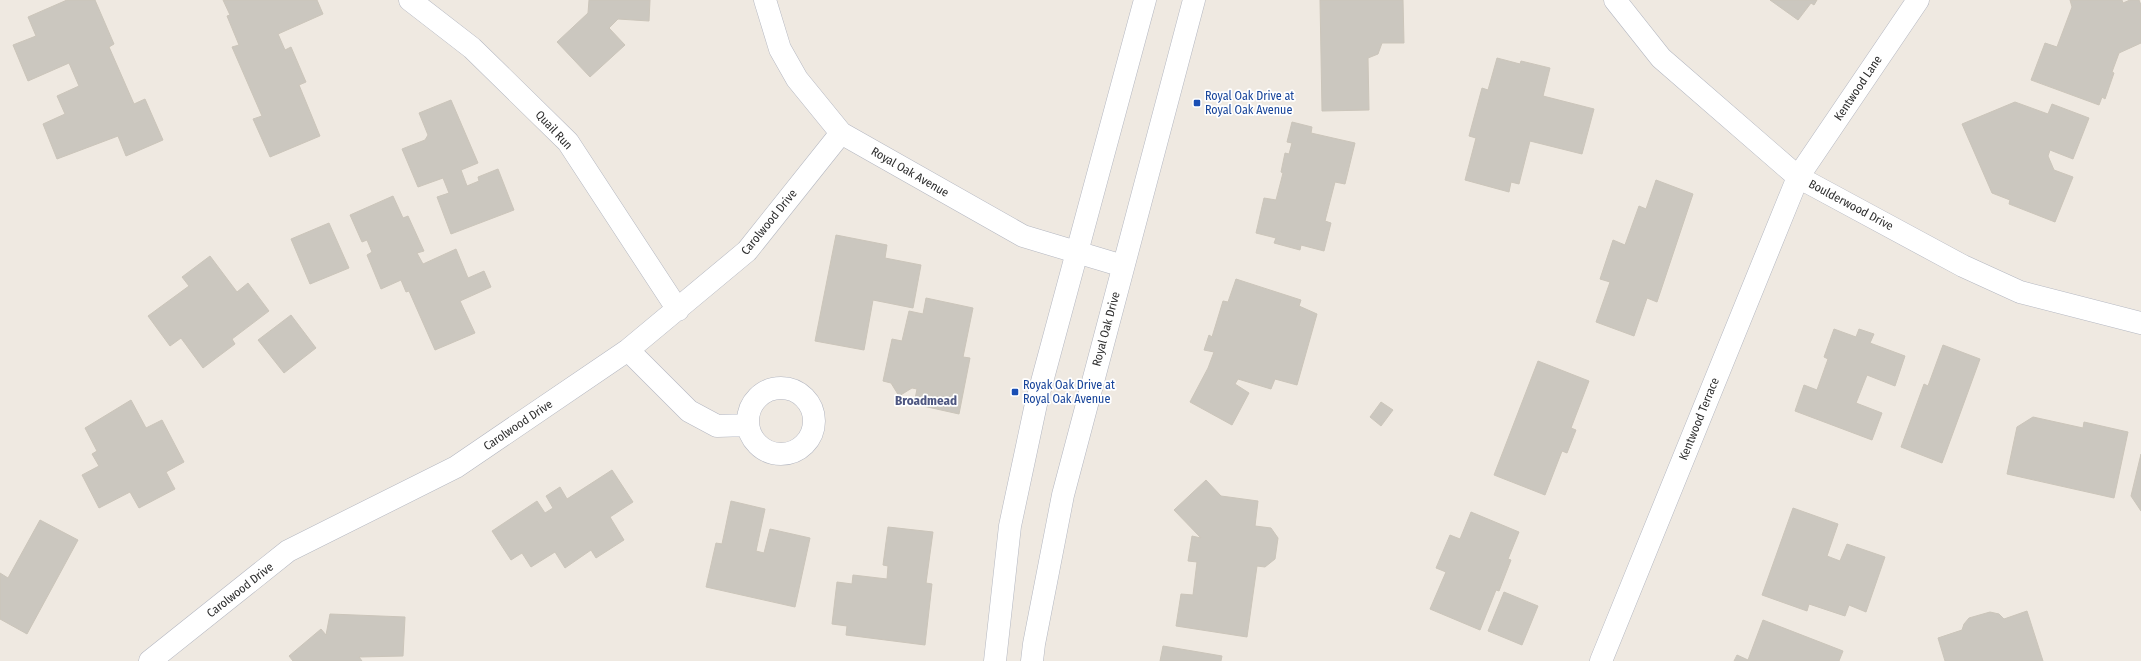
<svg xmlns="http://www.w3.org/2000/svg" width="2141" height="661" viewBox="0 0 2141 661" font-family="'Fira Sans Condensed',sans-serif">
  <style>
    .building { fill: #cbc7bf; stroke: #cbc5ba }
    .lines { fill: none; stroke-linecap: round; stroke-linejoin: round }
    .minor-casing { stroke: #b4b7c1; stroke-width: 23 }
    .secondary-casing { stroke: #b4b7c1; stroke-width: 23 }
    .minor { stroke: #fff; stroke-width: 22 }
    .secondary { stroke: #fff; stroke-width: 22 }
    .transit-dot { fill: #1a4fb4; stroke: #fff; stroke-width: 1.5 }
    .labels { text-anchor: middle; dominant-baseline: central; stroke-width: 3.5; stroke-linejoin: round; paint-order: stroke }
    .street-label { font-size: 12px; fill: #2e2e2e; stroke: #fff }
    .transit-label { font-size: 12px; fill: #164399; stroke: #fff; text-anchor: start }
    .neighbourhood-label { font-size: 13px; font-weight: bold; fill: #4d5680; stroke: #fff }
  </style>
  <rect width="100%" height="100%" fill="#efe9e1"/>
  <path class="building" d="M67 0H95L114 44 109 47 134 104 145 99 163 140 126 156 118 136 57 159 43 124 65 114 57 96 79 86 69 63 28 81 13 45 36 36 28 17Z
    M223 0H317L323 14 278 34 285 50 291 47 306 82 299 85 320 136 270 157 253 119 262 116 232 47 239 45 227 16 230 15Z
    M589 0H650L649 21 618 19 609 28 625 45 590 77 557 42 588 13Z
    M1320 0H1403L1404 43H1382L1378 54 1368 58 1369 110 1322 111Z
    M1770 0H1817L1814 5 1811 3 1798 20Z
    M2070 0H2122L2123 3 2130 0H2139L2141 5V43L2119 53 2112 72 2114 73 2105 99 2102 97 2099 105 2031 80 2045 43 2057 47 2072 7Z
    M1497 58 1520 64 1521 61 1550 68 1543 96 1594 109 1582 154 1530 141 1519 184 1511 182 1509 192 1465 180 1476 138 1469 136 1482 88 1488 90Z
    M451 100 478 163 461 170 467 186 479 181 478 177 498 169 514 210 451 234 437 197 449 193 443 178 418 187 402 149 425 140 428 135 419 113Z
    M2015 102 2048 114 2052 104 2089 118 2073 159 2050 150 2048 156 2054 170 2073 177 2055 222 2009 204 2010 200 1992 193 1962 124Z
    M1292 122 1312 127 1311 133 1355 143 1345 184 1335 182 1325 221 1331 223 1324 251 1301 245 1300 250 1274 243 1276 238 1256 233 1264 198 1276 200 1283 173 1281 172 1285 153 1289 154 1292 143 1287 142Z
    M1656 180 1693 194 1657 302 1647 298 1634 336 1596 322 1610 282 1600 279 1613 240 1625 245 1639 206 1646 209Z
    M393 196 403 218 408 216 424 251 417 253 423 264 456 249 468 278 484 271 491 287 460 301 475 333 435 350 409 291 406 292 401 280 381 289 367 255 372 252 367 240 362 242 350 215Z
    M329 223 349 268 310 284 291 239Z
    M836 235 887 245 885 258 921 265 913 308 873 300 864 350 815 341Z
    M210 256 237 292 248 283 269 311 232 339 235 344 203 368 181 338 170 346 148 316 189 286 182 277Z
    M1236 279 1301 300 1299 306 1317 314 1297 385 1275 379 1271 389 1238 379 1235 384 1249 393 1232 425 1190 402 1208 368 1214 352 1204 350 1209 335 1212 337 1223 301 1228 302Z
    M926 298 973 308 963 357 970 358 959 414 914 404 917 389 912 388 899 396 891 383 883 381 892 339 902 341 909 311 923 314Z
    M291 315 316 348 284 373 258 340Z
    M1834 329 1856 337 1859 329 1874 334 1870 343 1905 356 1895 386 1867 375 1856 403 1882 413 1872 440 1795 411 1804 385 1817 390 1828 359 1824 357Z
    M1943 345 1980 359 1942 463 1901 447 1924 384 1928 386Z
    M1538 361 1589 381 1571 428 1576 430 1567 453 1562 451 1545 495 1494 475Z
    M131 400 146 428 162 420 184 462 166 472 175 489 139 508 130 492 99 508 82 475 99 466 92 454 97 451 85 428Z
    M1381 402 1393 410 1381 426 1370 417Z
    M2033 417 2083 428 2084 422 2128 432 2114 498 2007 474 2017 427Z
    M2141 454V511L2131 496Z
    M612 470 633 502 610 517 624 540 596 558 591 550 565 568 555 552 531 567 522 553 511 560 492 531 537 501 545 513 553 508 546 496 560 487 567 499Z
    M1206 480 1221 496 1258 501 1255 526 1271 528 1278 538 1275 559 1265 567 1257 566 1247 637 1176 626 1181 594 1193 595 1197 562 1188 561 1192 536 1201 538 1174 510Z
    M731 501 765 509 756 551 764 553 770 529 810 538 795 607 706 587 716 543 722 544Z
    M1793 508 1838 524 1827 556 1840 561 1847 544 1885 557 1866 612 1849 605 1845 616 1809 604 1807 611 1762 595Z
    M1471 512 1519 532 1508 559 1511 560 1499 591 1496 590 1480 630 1430 609 1446 572 1436 568 1450 535 1460 539Z
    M40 520 78 540 27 634 0 619V573L8 578Z
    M888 527 933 532 926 583 932 584 925 645 846 635 847 626 832 624 837 582 852 584 853 575 887 579 888 566 883 565Z
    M1504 592 1538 606 1522 645 1488 631Z
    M2027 611 2043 661H1945L1938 638 1962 630 1964 624 1969 618 1990 612 1999 614 2004 619Z
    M330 614 405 617 403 656 359 657 362 661H293L289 656 321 629 326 635Z
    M1763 620 1843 651 1839 661H1734L1737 655 1748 660Z
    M1163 646 1222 656 1221 661H1160Z"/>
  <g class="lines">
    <defs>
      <path id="minor" d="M410 0 472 48 568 142 678 310
        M765 0 780 49 797 79 841 133 1023 236 1123 266
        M1615 0 1661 58 1798 177 1963 266 2020 292 2141 323
        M628 350 689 411 717 426 748 425
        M748 421a33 33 0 1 1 66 0a33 33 0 1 1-66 0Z
        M150 661 288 551 456 467 628 350 747 251 841 133
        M1601 661 1798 177 1918 0"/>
      <path id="secondary" d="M995 661 1010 526 1036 404 1145 0
        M1032 661 1034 644 1063 495 1194 0"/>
    </defs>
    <use href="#minor" class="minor-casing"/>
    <use href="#secondary" class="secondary-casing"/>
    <use href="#minor" class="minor"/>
    <use href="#secondary" class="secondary"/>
  </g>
  <g class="transit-dot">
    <rect x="1193" y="99" width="8" height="8" rx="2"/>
    <rect x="1011" y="388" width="8" height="8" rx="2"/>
  </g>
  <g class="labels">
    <g class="street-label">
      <text transform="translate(1858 88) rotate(-56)">Kentwood Lane</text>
      <text transform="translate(554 130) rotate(47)">Quail Run</text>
      <text transform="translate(910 172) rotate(30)">Royal Oak Avenue</text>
      <text transform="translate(1851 205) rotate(28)">Boulderwood Drive</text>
      <text transform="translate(769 222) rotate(-51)">Carolwood Drive</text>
      <text transform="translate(1106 329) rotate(-75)">Royal Oak Drive</text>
      <text transform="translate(1699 419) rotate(-68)">Kentwood Terrace</text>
      <text transform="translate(518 425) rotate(-34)">Carolwood Drive</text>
      <text transform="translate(240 590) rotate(-38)">Carolwood Drive</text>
    </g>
    <g class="transit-label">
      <text x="1205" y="96">Royal Oak Drive at<tspan x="1205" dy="14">Royal Oak Avenue</tspan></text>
      <text x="1023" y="385">Royak Oak Drive at<tspan x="1023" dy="14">Royal Oak Avenue</tspan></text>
    </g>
    <g class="neighbourhood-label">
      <text x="926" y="400">Broadmead</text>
    </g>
  </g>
</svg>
